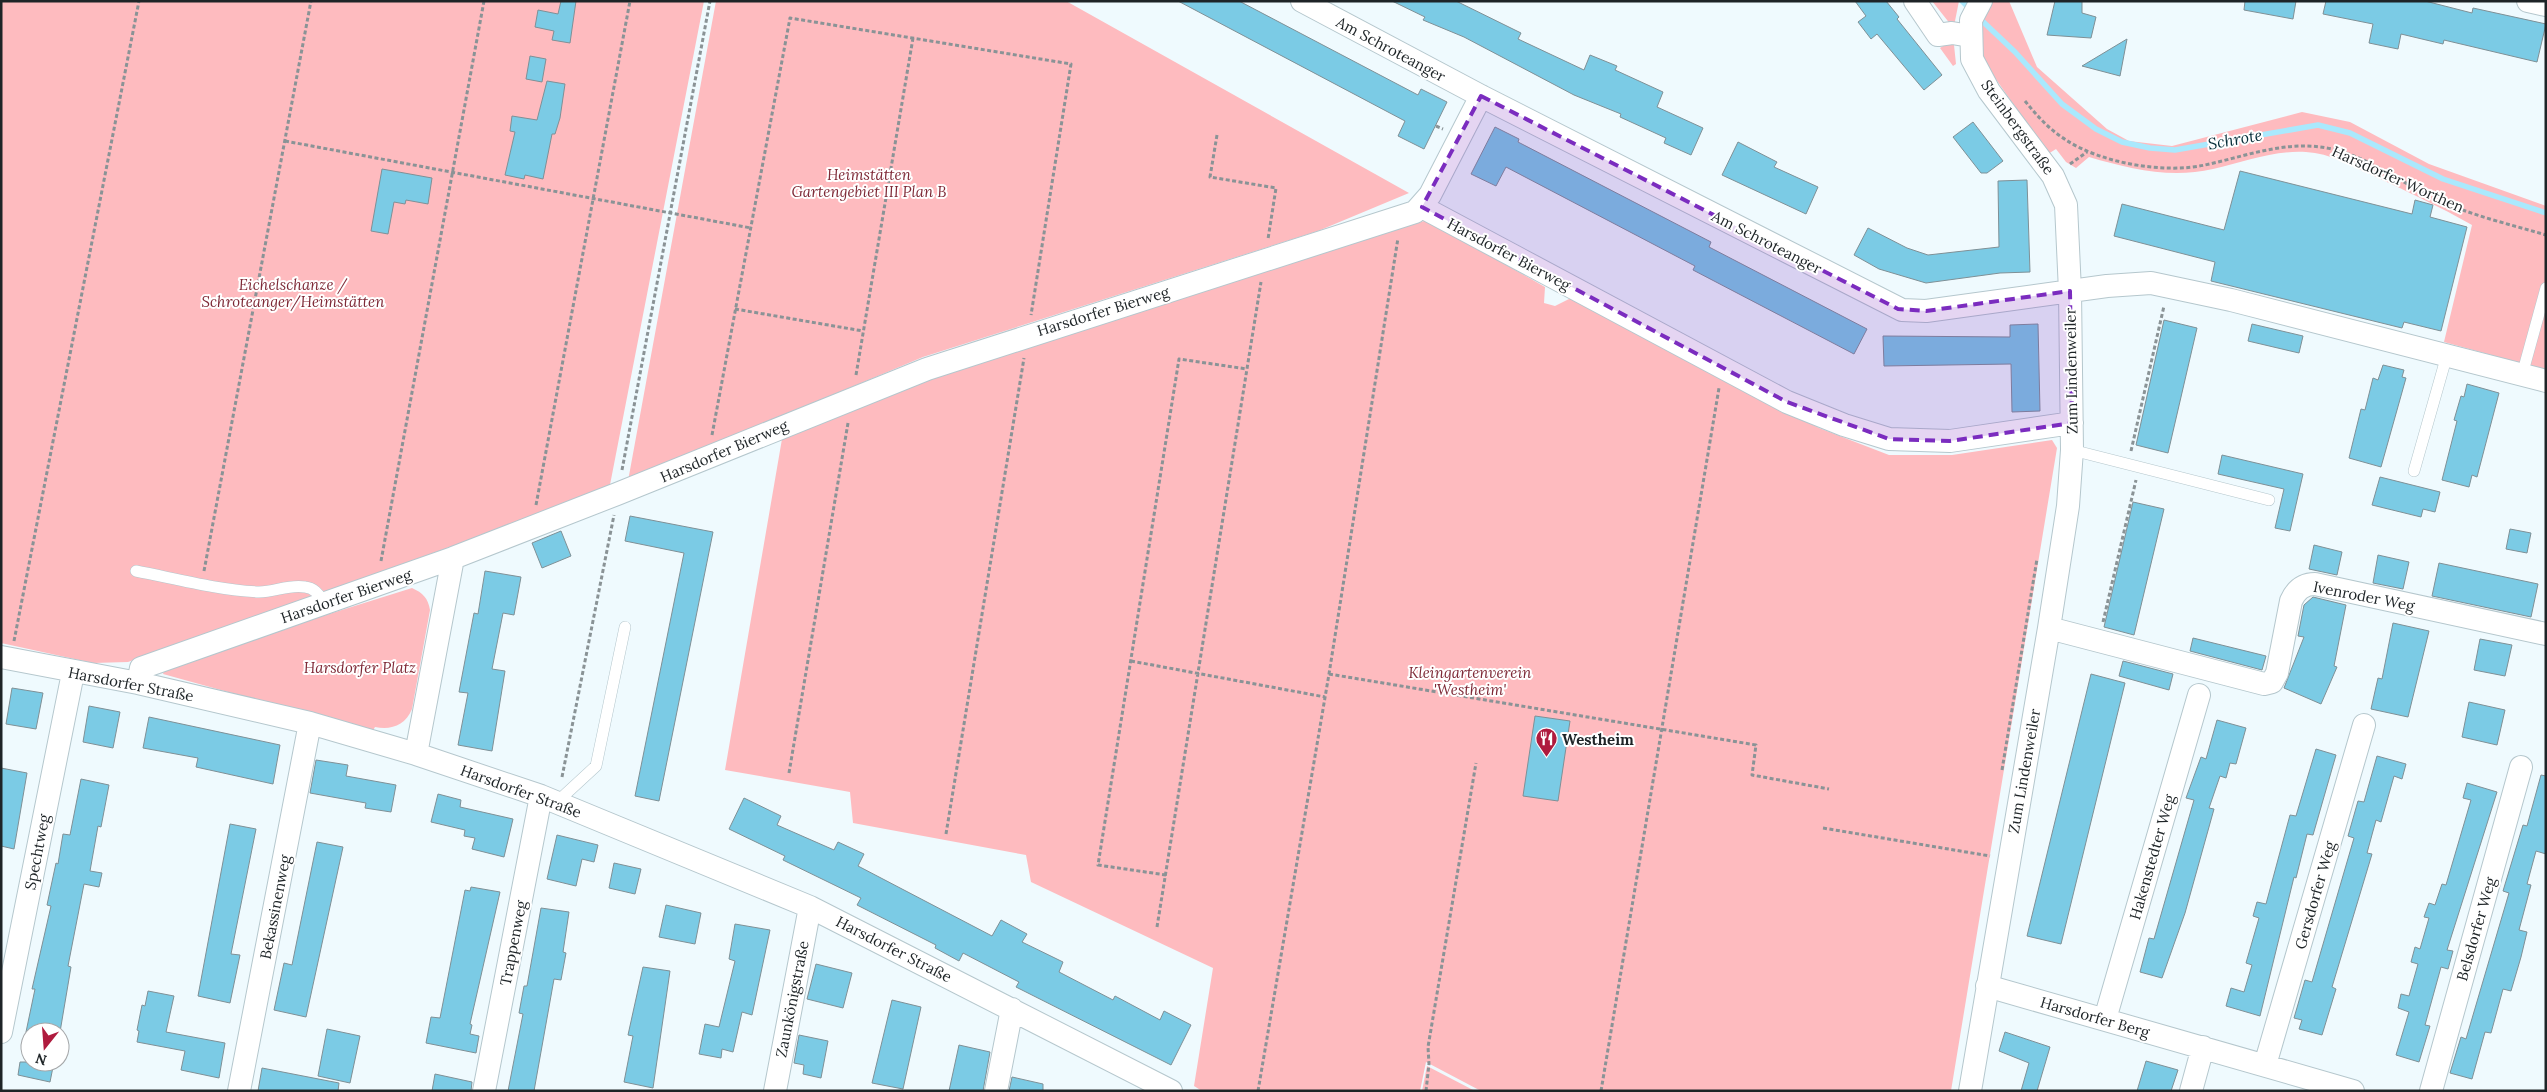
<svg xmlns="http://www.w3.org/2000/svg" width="2547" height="1092" viewBox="0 0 2547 1092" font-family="Lora,serif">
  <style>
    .green { fill: #febbbf }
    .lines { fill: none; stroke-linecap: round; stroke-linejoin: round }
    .stream { stroke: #aae9fd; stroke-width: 5.5 }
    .building { fill: #7bcbe5; stroke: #7f9096 }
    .service-casing { stroke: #b5c7cd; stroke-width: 12 }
    .minor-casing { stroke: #b5c7cd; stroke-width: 24 }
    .path { stroke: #8a9396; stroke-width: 3; stroke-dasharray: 4 2.5; stroke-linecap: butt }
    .service { stroke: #fff; stroke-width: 11 }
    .minor { stroke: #fff; stroke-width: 22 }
    .marked { fill: #7b2cbf; fill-opacity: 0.2; stroke: #7b2cbf; stroke-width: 4; stroke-dasharray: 10 6; stroke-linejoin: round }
    .labels { text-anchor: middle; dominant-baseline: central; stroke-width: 4; stroke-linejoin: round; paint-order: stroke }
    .street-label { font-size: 15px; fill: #1e2427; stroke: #fff }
    .park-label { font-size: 15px; font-style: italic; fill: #7e2936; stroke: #fff }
    .poi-label { font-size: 15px; font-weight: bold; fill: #1e2427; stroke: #fff; text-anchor: start }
    .water-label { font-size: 16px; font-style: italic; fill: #062e39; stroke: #fff }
  </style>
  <rect width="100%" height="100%" fill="#effafe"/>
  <path class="green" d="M1 1H704L609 490 128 662 93 663 1 643Z
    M716 1H1066L1409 193 1318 231 923 357 628 481Z
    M1932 1H1959L1954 26 1951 25Z
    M1990 1H2009L2037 67 2107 129 2129 141 2172 146 2302 112 2350 122 2429 164 2546 206V370L2444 342 2472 225C2440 207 2407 191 2374 176 2352 166 2330 153 2306 152 2274 150 2244 162 2213 169 2171 179 2130 169 2089 157L2076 168 2066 162 2056 149 2048 154 1984 62C1977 38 1978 23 1990 1Z
    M1949 42 1954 45 1956 64 1953 66 1940 48Z
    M1427 220 1545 287 1544 303 1555 306 1571 298 1819 428 1889 455H1952L2052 440 2057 448 1951 1091H1481L1426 1062 1420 1091H1202L1194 1086 1213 968 1031 882 1026 855 853 823 850 792 725 770 782 439 930 379Z
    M412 588C423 593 428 598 430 610L412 709C405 726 391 730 375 727L372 732 163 674 166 665Z
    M1427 1066 1475 1091H1422Z"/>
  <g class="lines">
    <path class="stream" d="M1962 1 1971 10
      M1977 16 2015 52 2062 104 2096 129 2122 142 2150 148 2175 150 2318 125 2350 133 2443 179 2546 213"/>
  </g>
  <path class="building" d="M561 1H576L570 43 552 40 554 31 535 27 538 10 558 14Z
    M1178 1H1239L1418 95 1421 89 1447 102 1424 149 1398 136 1405 121Z
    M1392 1H1456L1521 33 1518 39 1584 70 1590 55 1617 66 1615 70 1663 92 1657 107 1703 128 1691 155 1664 143 1666 138 1620 117 1621 114 1574 95 1464 37 1423 20 1425 17Z
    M1855 1H1886L1899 17 1897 19 1942 75 1924 90 1877 34 1871 39 1858 22 1866 16Z
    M2055 1H2082V13L2096 17 2091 38 2047 35Z
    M2245 1H2296L2293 19 2244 10Z
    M2326 1H2425L2472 13 2473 8 2546 24 2537 62 2444 40 2443 44 2401 34 2398 49 2369 43 2373 24 2323 14Z
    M2127 39 2120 76 2082 66Z
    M530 56 546 59 542 82 526 79Z
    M547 81 565 84 560 118 555 134H552L543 179 525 175 524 179 505 175 515 132 510 131 512 116 537 120Z
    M1973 122 2003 161 1987 173H1981L1953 137Z
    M1495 127 1519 139 1518 142 1711 242 1709 247 1867 329 1854 354 1693 270 1695 266 1506 167 1496 186 1471 174Z
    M1738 142 1777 162 1774 167 1818 187 1806 214 1722 175Z
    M382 169 432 178 428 204 406 200 405 204 394 202 388 234 371 231Z
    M2240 171 2412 214 2415 200 2433 205 2430 217 2467 227 2441 331 2404 322 2402 328 2211 281 2215 262 2114 236 2122 204 2224 230Z
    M2027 180 2030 272 2000 273 1926 283 1879 269 1854 255 1868 228 1907 248 1928 255 1999 247 1998 181Z
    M2164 320 2197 328 2168 453 2136 445Z
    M2038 324 2040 411 2012 412 2011 364 1884 366 1883 336 2010 337V325Z
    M2252 324 2303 336 2299 353 2248 341Z
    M2383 365 2404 370 2402 377 2406 378 2381 467 2349 458 2361 409 2365 410 2373 378 2378 380Z
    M2467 384 2499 393 2477 477 2472 475 2469 487 2442 480 2457 421 2454 420 2461 396 2464 397Z
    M2222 455 2303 474 2290 531 2275 528 2284 489 2218 474Z
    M2380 477 2440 492 2435 512 2423 509 2421 517 2372 505Z
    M2133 502 2164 509 2134 635 2104 627Z
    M630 516 713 532 659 801 635 796 684 553 625 541Z
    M2510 529 2531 533 2527 553 2506 549Z
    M561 531 571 556 542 568 532 543Z
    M2314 545 2342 552 2337 575 2309 569Z
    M2378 555 2409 562 2403 589 2373 583Z
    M2439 563 2538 584 2531 617 2432 596Z
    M485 571 521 577 514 615 503 613 492 669 505 671 492 751 458 745 468 693 459 692 474 613 478 614Z
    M2313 597 2346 605 2334 666 2337 667 2321 704 2284 688 2304 637 2298 636 2304 605Z
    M2393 623 2429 631 2408 717 2371 709 2378 678 2382 679Z
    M2193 638 2266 656 2262 670 2190 651Z
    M2480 639 2512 645 2505 676 2474 670Z
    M2123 661 2173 674 2169 690 2119 676Z
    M2091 674 2125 683 2061 944 2027 936Z
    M12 688 43 693 36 729 6 724Z
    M2469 702 2505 710 2497 745 2462 737Z
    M89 706 120 712 113 748 83 742Z
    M1535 716 1570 721 1558 801 1523 796Z
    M149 717 280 745 273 784 196 767 198 758 143 748Z
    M2217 720 2246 728 2236 764 2230 763 2226 778 2220 776 2209 808 2214 809 2185 913 2162 978 2140 972 2149 938 2154 939 2194 800 2186 798 2201 757 2206 759Z
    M2316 749 2336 755 2313 835 2307 834 2296 878 2294 877 2260 1016 2226 1006 2231 988 2244 992 2252 965 2246 963 2259 918 2253 916 2257 902 2266 904 2290 815 2296 816Z
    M2377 756 2406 764 2402 779 2394 776 2381 822 2376 820 2367 853 2372 854 2332 987 2336 989 2322 1035 2299 1029 2302 1020 2294 1018 2305 980 2312 982 2354 838 2348 836 2358 801 2364 802Z
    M316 760 348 765 346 776 396 785 391 812 365 808 366 803 310 793Z
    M1 768 27 773 14 849 1 846Z
    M2541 775 2546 776V854L2536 851 2527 884 2531 885 2519 930 2527 932 2521 957 2511 991 2503 989 2491 1033 2485 1032 2472 1079 2450 1073 2461 1037 2466 1039 2509 893 2503 891 2523 825 2527 826Z
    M81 779 109 785 101 827 98 826 90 871 102 873 99 887 84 884 68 966 71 967 60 1032H26L35 989H32L51 906 47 905 56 863 58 864 63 834 70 835Z
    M2467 783 2497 792 2447 950 2453 951 2448 969 2441 967 2425 1025 2430 1026 2419 1062 2396 1055 2409 1012 2398 1008 2401 994 2409 996 2418 964 2411 962 2415 947 2420 949 2429 918 2424 917 2429 903 2435 905 2442 884 2446 885 2471 800 2463 798Z
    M438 794 461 800 460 807 513 819 504 857 472 849 475 838 464 836 465 830 431 822Z
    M744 798 781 816 777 825 834 850 838 842 864 854 858 866 992 936 1001 920 1027 934 1022 942 1063 962 1059 972 1113 1000 1115 996 1160 1020 1164 1011 1191 1025 1171 1065 1016 987 1019 982 963 953 959 961 935 948 936 945 857 905 861 898 783 860 785 856 729 829Z
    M230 824 256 829 231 954 240 955 230 1003 198 996Z
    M557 835 598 845 594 862 582 859 576 886 547 879Z
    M317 842 343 847 306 1017 274 1010 284 963 292 965Z
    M614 863 641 869 635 894 609 888Z
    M471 887 500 892 470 1024 472 1025 470 1034 479 1036 476 1053 426 1043 431 1017 440 1018 465 890 470 891Z
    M666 905 701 913 695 944 659 937Z
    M541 908 569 912 563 952 566 953 561 980 554 979 534 1091H508L523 1014 519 1013 524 986H527Z
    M735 924 770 930 752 1015 742 1012 733 1052 722 1049 721 1058 699 1054 705 1024 719 1027 735 961 729 959Z
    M816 964 852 973 843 1008 807 999Z
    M643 967 670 971 653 1088 624 1082 633 1036 628 1035Z
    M148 991 174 996 166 1032 225 1043 219 1078 181 1070 185 1051 137 1042 139 1031 137 1030 142 1005 145 1006Z
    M892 1000 921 1007 903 1089 872 1083Z
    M327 1029 360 1036 350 1083 318 1076Z
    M2005 1032 2050 1047 2037 1091H2021L2029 1063 1999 1051Z
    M799 1035 828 1041 821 1078 803 1074 804 1065 794 1063Z
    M959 1045 990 1052 983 1091H949Z
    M2146 1061 2178 1070 2171 1091H2137Z
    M20 1062H54L50 1082 18 1075Z
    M262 1068 339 1083 338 1091H258Z
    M435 1074 472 1082 471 1091H432Z
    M1012 1077 1043 1084V1091H1009Z"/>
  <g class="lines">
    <defs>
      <path id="service" d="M2522 375 2546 288
        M2072 450 2269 500
        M2414 471 2447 355
        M136 571C177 579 218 590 259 592 275 592 289 584 305 587 315 588 319 595 325 603
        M557 802 596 766 625 627"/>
      <path id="minor" d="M1302 1 1481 96 1902 310 1926 311 2107 286 2151 283 2231 300 2546 381
        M1915 1 1938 35 1952 33 1970 36
        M2528 1 2546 5
        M1422 207 1787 402 1844 425 1889 439 1950 441 2072 423
        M2049 628 2264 684 2272 682 2277 673 2291 601C2296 590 2303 584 2315 584L2546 634
        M1 657 138 683 310 723 416 754 541 796 810 907 1171 1091
        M138 683 141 668 453 558 617 494 927 369 1415 212 1430 195 1481 96
        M416 754 453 558
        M1987 986 2353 1091
        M2105 1019 2199 695
        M1 1032 73 673
        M2265 1065 2364 725
        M239 1091 310 723
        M484 1091 541 796
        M775 1091 810 907
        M996 1091 1012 1009
        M1970 1091 2049 628 2068 506 2072 450 2070 291 2066 205 2053 176 1989 91 1972 59 1971 20 1981 1
        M2191 1091 2203 1047
        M2431 1091 2521 767"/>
    </defs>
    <use href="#service" class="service-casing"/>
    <use href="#minor" class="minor-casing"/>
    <path class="path" d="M2025 101C2037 116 2050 130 2066 140 2101 163 2164 174 2205 165 2247 156 2288 139 2332 149 2366 156 2402 183 2434 198 2469 215 2509 224 2546 235
      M1436 126 1443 129
      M1217 135 1210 177 1276 188 1268 239
      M285 141 751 228
      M2070 164 2087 152
      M735 309 863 331
      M856 375 913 38
      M712 435 790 18 1071 64 1031 315
      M2131 451 2164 306
      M622 470 710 1
      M536 505 630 1
      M381 561 484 1
      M204 571 311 1
      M2103 622 2136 480
      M14 641 139 1
      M1131 661 1325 697
      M1329 674 1756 745 1752 775 1829 789
      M2002 770 2037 559
      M789 773 848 423
      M562 777 614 515
      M1823 828 1990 856
      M946 834 1024 358
      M1166 875 1098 865 1179 359 1247 369
      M1157 927 1261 282
      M1258 1091 1329 674 1398 238
      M1426 1091 1429 1064 1428 1047 1476 763
      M1601 1091 1719 388"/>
    <use href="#service" class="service"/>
    <use href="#minor" class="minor"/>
  </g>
  <path class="marked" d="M1481 96 1898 309 1926 311 2070 291 2072 423 1950 441 1889 439 1787 402 1422 207Z"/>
  <defs>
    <symbol id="restaurant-pin" viewBox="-11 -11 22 30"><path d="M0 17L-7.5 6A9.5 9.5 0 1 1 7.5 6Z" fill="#af1b3e" stroke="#fff"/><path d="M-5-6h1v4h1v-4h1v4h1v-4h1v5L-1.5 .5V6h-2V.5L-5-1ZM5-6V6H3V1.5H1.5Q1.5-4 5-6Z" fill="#fff"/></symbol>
  </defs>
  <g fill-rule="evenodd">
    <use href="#restaurant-pin" x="1534" y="726" width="25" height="34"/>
  </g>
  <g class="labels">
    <g class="street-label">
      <text transform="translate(1391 49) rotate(28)">Am Schroteanger</text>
      <text transform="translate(2018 127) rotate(54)">Steinbergstraße</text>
      <text transform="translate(2398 179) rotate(24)">Harsdorfer Worthen</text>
      <text transform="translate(1767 242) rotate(27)">Am Schroteanger</text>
      <text transform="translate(1509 254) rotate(28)">Harsdorfer Bierweg</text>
      <text transform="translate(1103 311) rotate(-17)">Harsdorfer Bierweg</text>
      <text transform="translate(2071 371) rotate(-91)">Zum Lindenweiler</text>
      <text transform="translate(724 451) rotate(-23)">Harsdorfer Bierweg</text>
      <text transform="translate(346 596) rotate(-19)">Harsdorfer Bierweg</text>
      <text transform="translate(2364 596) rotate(11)">Ivenroder Weg</text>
      <text transform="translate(131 684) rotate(11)">Harsdorfer Straße</text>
      <text transform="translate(2024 771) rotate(-80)">Zum Lindenweiler</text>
      <text transform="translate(521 791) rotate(20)">Harsdorfer Straße</text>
      <text transform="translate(37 852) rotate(-79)">Spechtweg</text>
      <text transform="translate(2152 857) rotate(-74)">Hakenstedter Weg</text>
      <text transform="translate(2315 895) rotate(-74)">Gersdorfer Weg</text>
      <text transform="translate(275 907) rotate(-79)">Bekassinenweg</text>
      <text transform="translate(2476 929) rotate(-74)">Belsdorfer Weg</text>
      <text transform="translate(513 943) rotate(-79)">Trappenweg</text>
      <text transform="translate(894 949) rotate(27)">Harsdorfer Straße</text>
      <text transform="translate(792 999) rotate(-79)">Zaunkönigstraße</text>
      <text transform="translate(2095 1017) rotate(16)">Harsdorfer Berg</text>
    </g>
    <g class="park-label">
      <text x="869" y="174">Heimstätten<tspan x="869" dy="17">Gartengebiet III Plan B</tspan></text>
      <text x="293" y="284">Eichelschanze /<tspan x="293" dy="17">Schroteanger/Heimstätten</tspan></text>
      <text x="360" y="667">Harsdorfer Platz</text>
      <text x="1470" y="672">Kleingartenverein<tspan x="1470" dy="17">'Westheim'</tspan></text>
    </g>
    <g class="poi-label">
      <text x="1562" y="739">Westheim</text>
    </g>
    <g class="water-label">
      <text transform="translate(2235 139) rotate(-10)">Schrote</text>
    </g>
  </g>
  <rect width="2547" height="1092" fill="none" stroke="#1e2427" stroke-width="5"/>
  <g transform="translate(45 1047) rotate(197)"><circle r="24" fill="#ffffff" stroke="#a5a7a9"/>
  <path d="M0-4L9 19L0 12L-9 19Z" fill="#af1b3e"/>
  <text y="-8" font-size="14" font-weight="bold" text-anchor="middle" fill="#1e2427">N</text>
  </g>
</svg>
